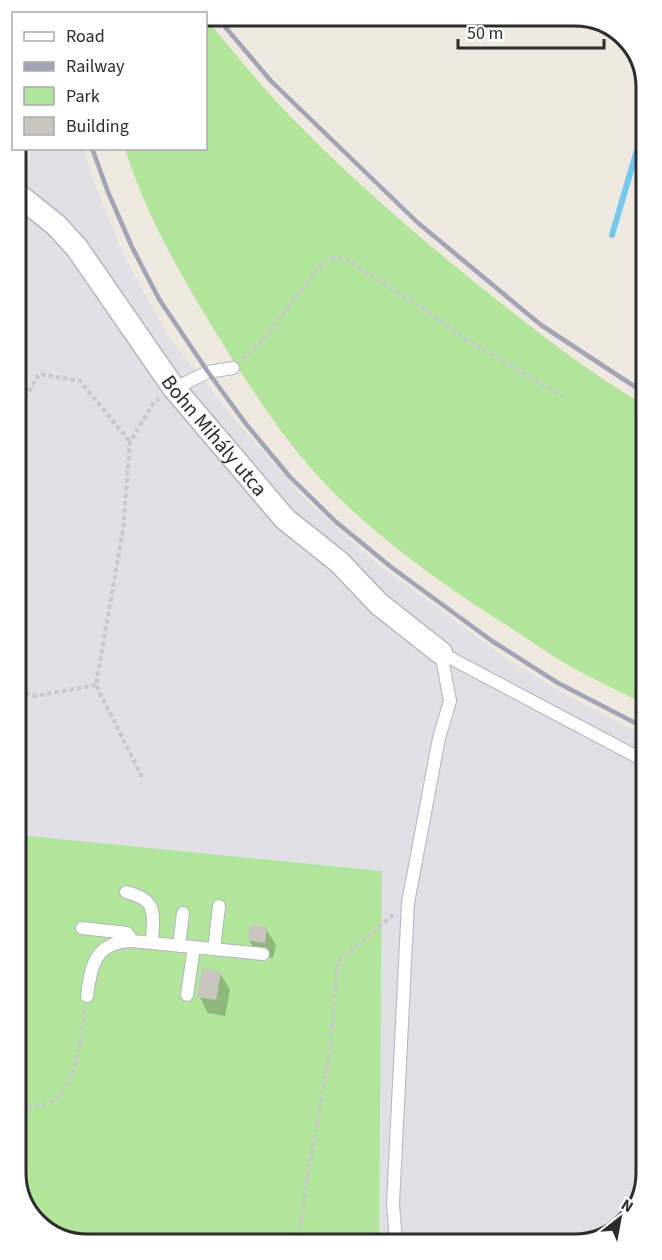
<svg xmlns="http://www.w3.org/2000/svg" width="662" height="1260" viewBox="0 0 662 1260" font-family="'Source Sans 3',sans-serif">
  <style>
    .industrial { fill: #e1dfe6 }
    .green { fill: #b1e59a }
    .shadow { fill: #0003 }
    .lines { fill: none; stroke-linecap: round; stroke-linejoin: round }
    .stream { stroke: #70c9f0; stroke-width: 6 }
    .building { fill: #c9c5be }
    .service-casing { stroke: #b2b4c0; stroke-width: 14 }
    .minor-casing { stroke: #b2b4c0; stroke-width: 25 }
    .path { stroke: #c8c8c8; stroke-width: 4; stroke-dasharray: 4.5 3; stroke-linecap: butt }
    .service { stroke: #fff; stroke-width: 12 }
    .minor { stroke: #fff; stroke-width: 22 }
    .rail { stroke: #a1a3b6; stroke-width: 4.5 }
    .labels { text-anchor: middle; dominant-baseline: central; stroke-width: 4.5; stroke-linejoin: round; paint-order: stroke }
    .street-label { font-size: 21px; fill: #2c2c2c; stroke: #fff }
    .rim { fill: none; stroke: #2c2c2c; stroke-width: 3 }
  </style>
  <rect width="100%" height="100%" fill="#eee8de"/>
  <path class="industrial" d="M31 149H84L90 172 123 254 168 336 240 426 304 498 375 562 508 660 570 697 645 736 647 1174 635 1213 603 1239 379 1242 382 871 19 835 16 239Z"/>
  <path class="green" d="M206 19C238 57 269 96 305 131 363 190 427 244 492 296 540 334 590 373 643 404L645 704C619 691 593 679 568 665 546 652 524 637 503 623 433 578 364 529 309 466 273 424 242 375 213 328 178 271 145 212 125 149L206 148Z
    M19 835 382 871 379 1242 82 1245 43 1230 21 1201Z"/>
  <path class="shadow" d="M266 929 276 945 273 958 259 956 249 940Z
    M220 973 230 990 225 1016 208 1013 199 996Z"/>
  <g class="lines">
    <path class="stream" d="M612 235 642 133"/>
  </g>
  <path class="building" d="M250 925 267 927 265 943 247 940Z
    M202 968 221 972 216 1000 197 997Z"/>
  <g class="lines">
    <defs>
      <path id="service" d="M175 388 208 372 233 368
        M441 653 645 761
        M126 892C159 900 153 914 152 943
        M82 928 127 933 132 941
        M179 946 183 913
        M214 949 219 906
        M187 995 194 947
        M87 996C91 965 95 942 132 941L263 954
        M396 1242 393 1204 408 903 439 738 450 701 441 653"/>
      <g id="minor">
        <path id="s1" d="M16 193 56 225 77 248 173 387 285 519 339 562 379 604 441 653"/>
      </g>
    </defs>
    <use href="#service" class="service-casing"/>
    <use href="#minor" class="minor-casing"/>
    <path class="path" d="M242 359 261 342 316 271 325 261 337 257 349 261 427 311 465 339 563 396
      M17 411 39 374 80 381 130 442
      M18 691 35 696 96 685
      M142 777 96 685 123 530 130 442 154 402 159 399
      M20 1109C30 1107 44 1106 52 1101 78 1083 81 1036 85 1008
      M298 1243 308 1174 330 1050 338 962 393 915"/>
    <use href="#service" class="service"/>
    <use href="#minor" class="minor"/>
    <path class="rail" d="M215 15 271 81 417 222 541 325 643 392
      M92 148 108 192 132 247 159 299 208 372 246 424 290 477 335 521 391 567 492 641 558 683 645 728
      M16 193 20 148"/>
  </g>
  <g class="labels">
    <g class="street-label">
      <text stroke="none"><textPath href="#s1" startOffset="315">Bohn Mihály utca</textPath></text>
    </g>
  </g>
  <path d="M0 0H662V1260H0ZM87 26H575A61 61 0 0 1 636 87V1173A61 61 0 0 1 575 1234H87A61 61 0 0 1 26 1173V87A61 61 0 0 1 87 26Z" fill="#fff" fill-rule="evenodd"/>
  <path class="rim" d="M87 26H575A61 61 0 0 1 636 87V1173A61 61 0 0 1 575 1234H87A61 61 0 0 1 26 1173V87A61 61 0 0 1 87 26Z"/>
  <rect x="12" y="12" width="195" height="138" fill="#ffffff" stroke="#ababab" stroke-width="1.5"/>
  <rect x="24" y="32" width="30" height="9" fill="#ffffff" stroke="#ababab" stroke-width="1.5"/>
  <text x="66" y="42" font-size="18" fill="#2c2c2c">Road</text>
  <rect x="24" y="62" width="30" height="9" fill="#a1a3b6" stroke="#ababab" stroke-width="1.5"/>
  <text x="66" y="72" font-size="18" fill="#2c2c2c">Railway</text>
  <rect x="24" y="87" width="30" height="18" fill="#b1e59a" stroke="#ababab" stroke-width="1.5"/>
  <text x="66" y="102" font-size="18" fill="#2c2c2c">Park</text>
  <rect x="24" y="117" width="30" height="18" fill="#c9c5be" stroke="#ababab" stroke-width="1.5"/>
  <text x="66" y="132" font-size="18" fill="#2c2c2c">Building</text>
  <g transform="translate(620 1218) rotate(31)" stroke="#ffffff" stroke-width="4.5" paint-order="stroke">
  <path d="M0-4.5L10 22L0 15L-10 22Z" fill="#2c2c2c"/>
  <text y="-9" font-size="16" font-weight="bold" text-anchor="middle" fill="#2c2c2c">N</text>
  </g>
  <path d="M458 39v9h146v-9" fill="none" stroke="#2c2c2c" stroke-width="3"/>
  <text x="467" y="39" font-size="18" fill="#2c2c2c" stroke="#ffffff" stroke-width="4.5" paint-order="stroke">50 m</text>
</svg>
